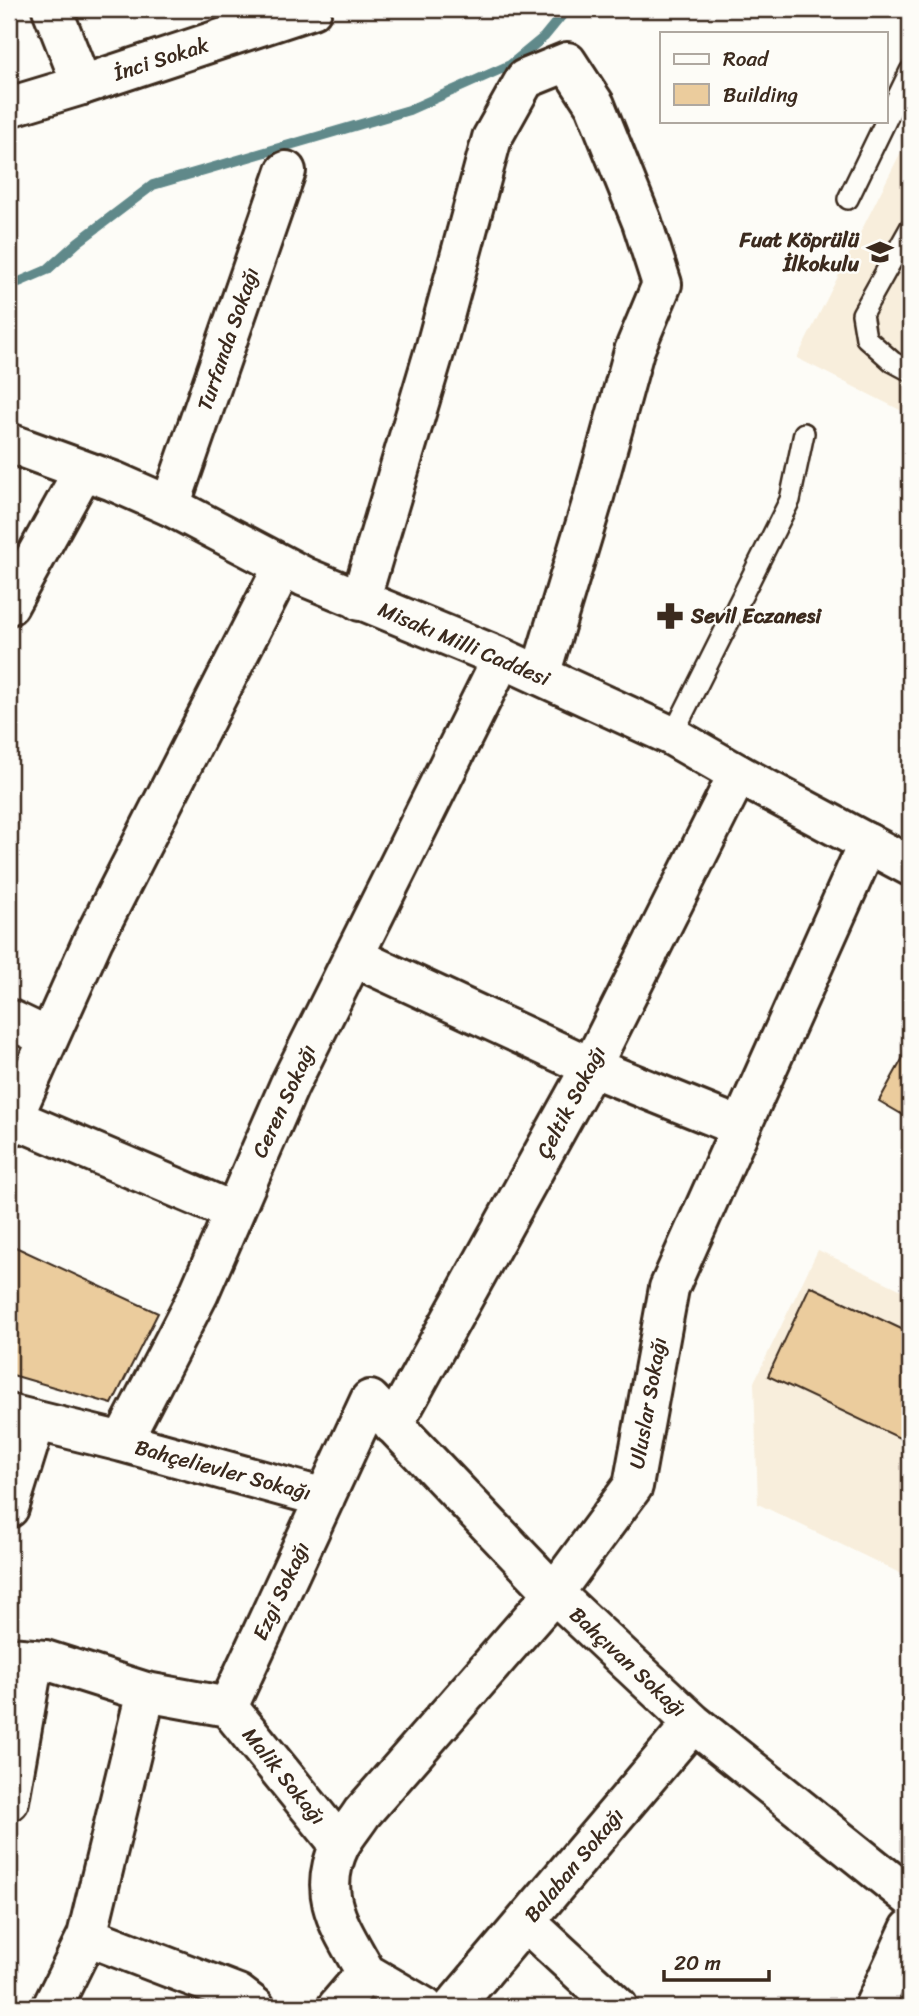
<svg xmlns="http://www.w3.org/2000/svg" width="919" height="2016" viewBox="0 0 919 2016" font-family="Sriracha,sans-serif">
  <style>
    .built { fill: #f8eedc }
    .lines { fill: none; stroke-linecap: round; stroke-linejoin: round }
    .stream { stroke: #60898a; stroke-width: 10 }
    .building { fill: #ebcc9d; stroke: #3b2a1e; stroke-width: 2 }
    .lane-casing { stroke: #3b2a1e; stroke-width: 24 }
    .street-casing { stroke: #3b2a1e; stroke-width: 44 }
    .secondary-casing { stroke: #3b2a1e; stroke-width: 44 }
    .lane { stroke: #fdfcf7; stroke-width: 19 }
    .street { stroke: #fdfcf7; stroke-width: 38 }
    .secondary { stroke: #fdfcf7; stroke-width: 38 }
    .labels { text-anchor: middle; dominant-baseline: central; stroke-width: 5; stroke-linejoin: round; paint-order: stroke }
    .street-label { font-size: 21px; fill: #3b2a1e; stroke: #fdfcf7 }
    .poi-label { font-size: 21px; font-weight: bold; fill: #3b2a1e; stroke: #fdfcf7; text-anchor: end }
  </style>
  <rect width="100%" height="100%" fill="#fdfcf7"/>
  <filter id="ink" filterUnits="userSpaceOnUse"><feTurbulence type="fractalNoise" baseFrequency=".0143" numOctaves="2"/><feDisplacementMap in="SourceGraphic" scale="14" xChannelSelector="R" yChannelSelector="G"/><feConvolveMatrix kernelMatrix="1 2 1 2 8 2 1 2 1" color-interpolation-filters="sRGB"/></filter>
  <g filter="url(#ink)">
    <path class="built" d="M910 134V415L797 358Z
      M818 1250 910 1294V1578L758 1504 754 1382Z"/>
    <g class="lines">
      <path class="stream" d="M9 282H19L47 270 78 242 153 185 409 110 510 65 544 37 567 9"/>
    </g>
    <path class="building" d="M910 1045V1119L879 1101Z
      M9 1244 158 1313 112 1404 9 1374Z
      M810 1286 910 1333V1443L768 1376Z"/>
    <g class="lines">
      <defs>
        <path id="lane" d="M848 199 910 71
          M910 228 862 314 866 338 893 362 910 371
          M672 736 790 500 804 433"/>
        <path id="street" d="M52 9 82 85
          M170 506 286 171
          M360 601 436 346 492 138 525 79 567 62 595 105 642 222 662 284 634 351 593 500 540 675
          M9 605 83 471
          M354 957 591 1067 740 1127
          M9 1019 49 1038
          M13 1118 93 940 283 567
          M9 1128 13 1118 234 1212
          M9 1414 122 1442 199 1293 289 1086 502 658
          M393 1425 591 1067 738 774
          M122 1442 325 1498
          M9 1508 36 1421
          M9 1657 45 1660 146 1692 87 1936 52 2007
          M146 1692 228 1707 370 1400 554 1593 693 1723 910 1897
          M228 1707 340 1845
          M9 1801 34 1659
          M526 1922 618 2007
          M87 1936 238 1994 255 2007
          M366 1973 424 2007
          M337 2007 366 1973C342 1929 315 1896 340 1845 346 1834 355 1824 362 1813L554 1593 633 1486 669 1288 868 843
          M453 2007 693 1723"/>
        <path id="secondary" d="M9 107 82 85 312 9
          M9 443 113 481 170 506 305 577 502 658 672 736 738 774 910 866
          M874 2007 910 1929"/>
      </defs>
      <use href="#lane" class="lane-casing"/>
      <use href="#street" class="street-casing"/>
      <use href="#secondary" class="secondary-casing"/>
      <use href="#lane" class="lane"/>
      <use href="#street" class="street"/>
      <use href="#secondary" class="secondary"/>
    </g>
  </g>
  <defs>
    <symbol id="school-bare" viewBox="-9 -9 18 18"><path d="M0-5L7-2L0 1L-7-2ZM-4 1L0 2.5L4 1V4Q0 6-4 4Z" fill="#3b2a1e" stroke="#fdfcf7" stroke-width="2.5" paint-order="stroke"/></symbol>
    <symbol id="pharmacy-bare" viewBox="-9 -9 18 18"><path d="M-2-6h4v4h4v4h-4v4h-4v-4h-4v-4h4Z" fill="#3b2a1e" stroke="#fdfcf7" stroke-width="2.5" paint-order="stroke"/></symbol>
  </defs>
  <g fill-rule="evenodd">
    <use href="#school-bare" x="861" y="233" width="38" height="38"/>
    <use href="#pharmacy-bare" x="651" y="597" width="38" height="38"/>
  </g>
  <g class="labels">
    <g class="street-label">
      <text transform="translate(161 59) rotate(-18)">İnci Sokak</text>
      <text transform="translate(228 339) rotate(-71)">Turfanda Sokağı</text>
      <text transform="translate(464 644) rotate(23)">Misakı Milli Caddesi</text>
      <text transform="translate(284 1101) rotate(-65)">Ceren Sokağı</text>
      <text transform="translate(571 1102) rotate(-62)">Çeltik Sokağı</text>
      <text transform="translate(648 1403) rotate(-80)">Uluslar Sokağı</text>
      <text transform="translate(223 1470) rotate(15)">Bahçelievler Sokağı</text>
      <text transform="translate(281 1591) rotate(-65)">Ezgi Sokağı</text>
      <text transform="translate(628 1662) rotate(43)">Bahçıvan Sokağı</text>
      <text transform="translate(284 1776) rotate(51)">Malik Sokağı</text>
      <text transform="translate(574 1865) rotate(-50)">Balaban Sokağı</text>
    </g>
    <g class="poi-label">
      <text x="859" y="240">Fuat Köprülü<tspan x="859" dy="24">İlkokulu</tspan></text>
      <text x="691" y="616" text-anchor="start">Sevil Eczanesi</text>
    </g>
  </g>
  <rect width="919" height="2016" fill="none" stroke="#fdfcf7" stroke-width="35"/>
  <rect x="18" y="18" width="884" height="1981" fill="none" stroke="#3b2a1e" stroke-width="2.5" filter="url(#ink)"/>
  <rect x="660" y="32" width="228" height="91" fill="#fdfcf7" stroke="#afa8a0" stroke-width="2"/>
  <rect x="674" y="54" width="35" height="10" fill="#fdfcf7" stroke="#afa8a0" stroke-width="2"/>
  <text x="723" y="66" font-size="21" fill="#3b2a1e">Road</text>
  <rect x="674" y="84" width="35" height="21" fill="#ebcc9d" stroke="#afa8a0" stroke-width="2"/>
  <text x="723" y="102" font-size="21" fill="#3b2a1e">Building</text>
  <path d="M664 1970v10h105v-10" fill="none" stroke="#3b2a1e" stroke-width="3.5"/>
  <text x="674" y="1970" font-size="21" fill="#3b2a1e" stroke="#fdfcf7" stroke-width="5" paint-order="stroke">20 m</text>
</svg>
